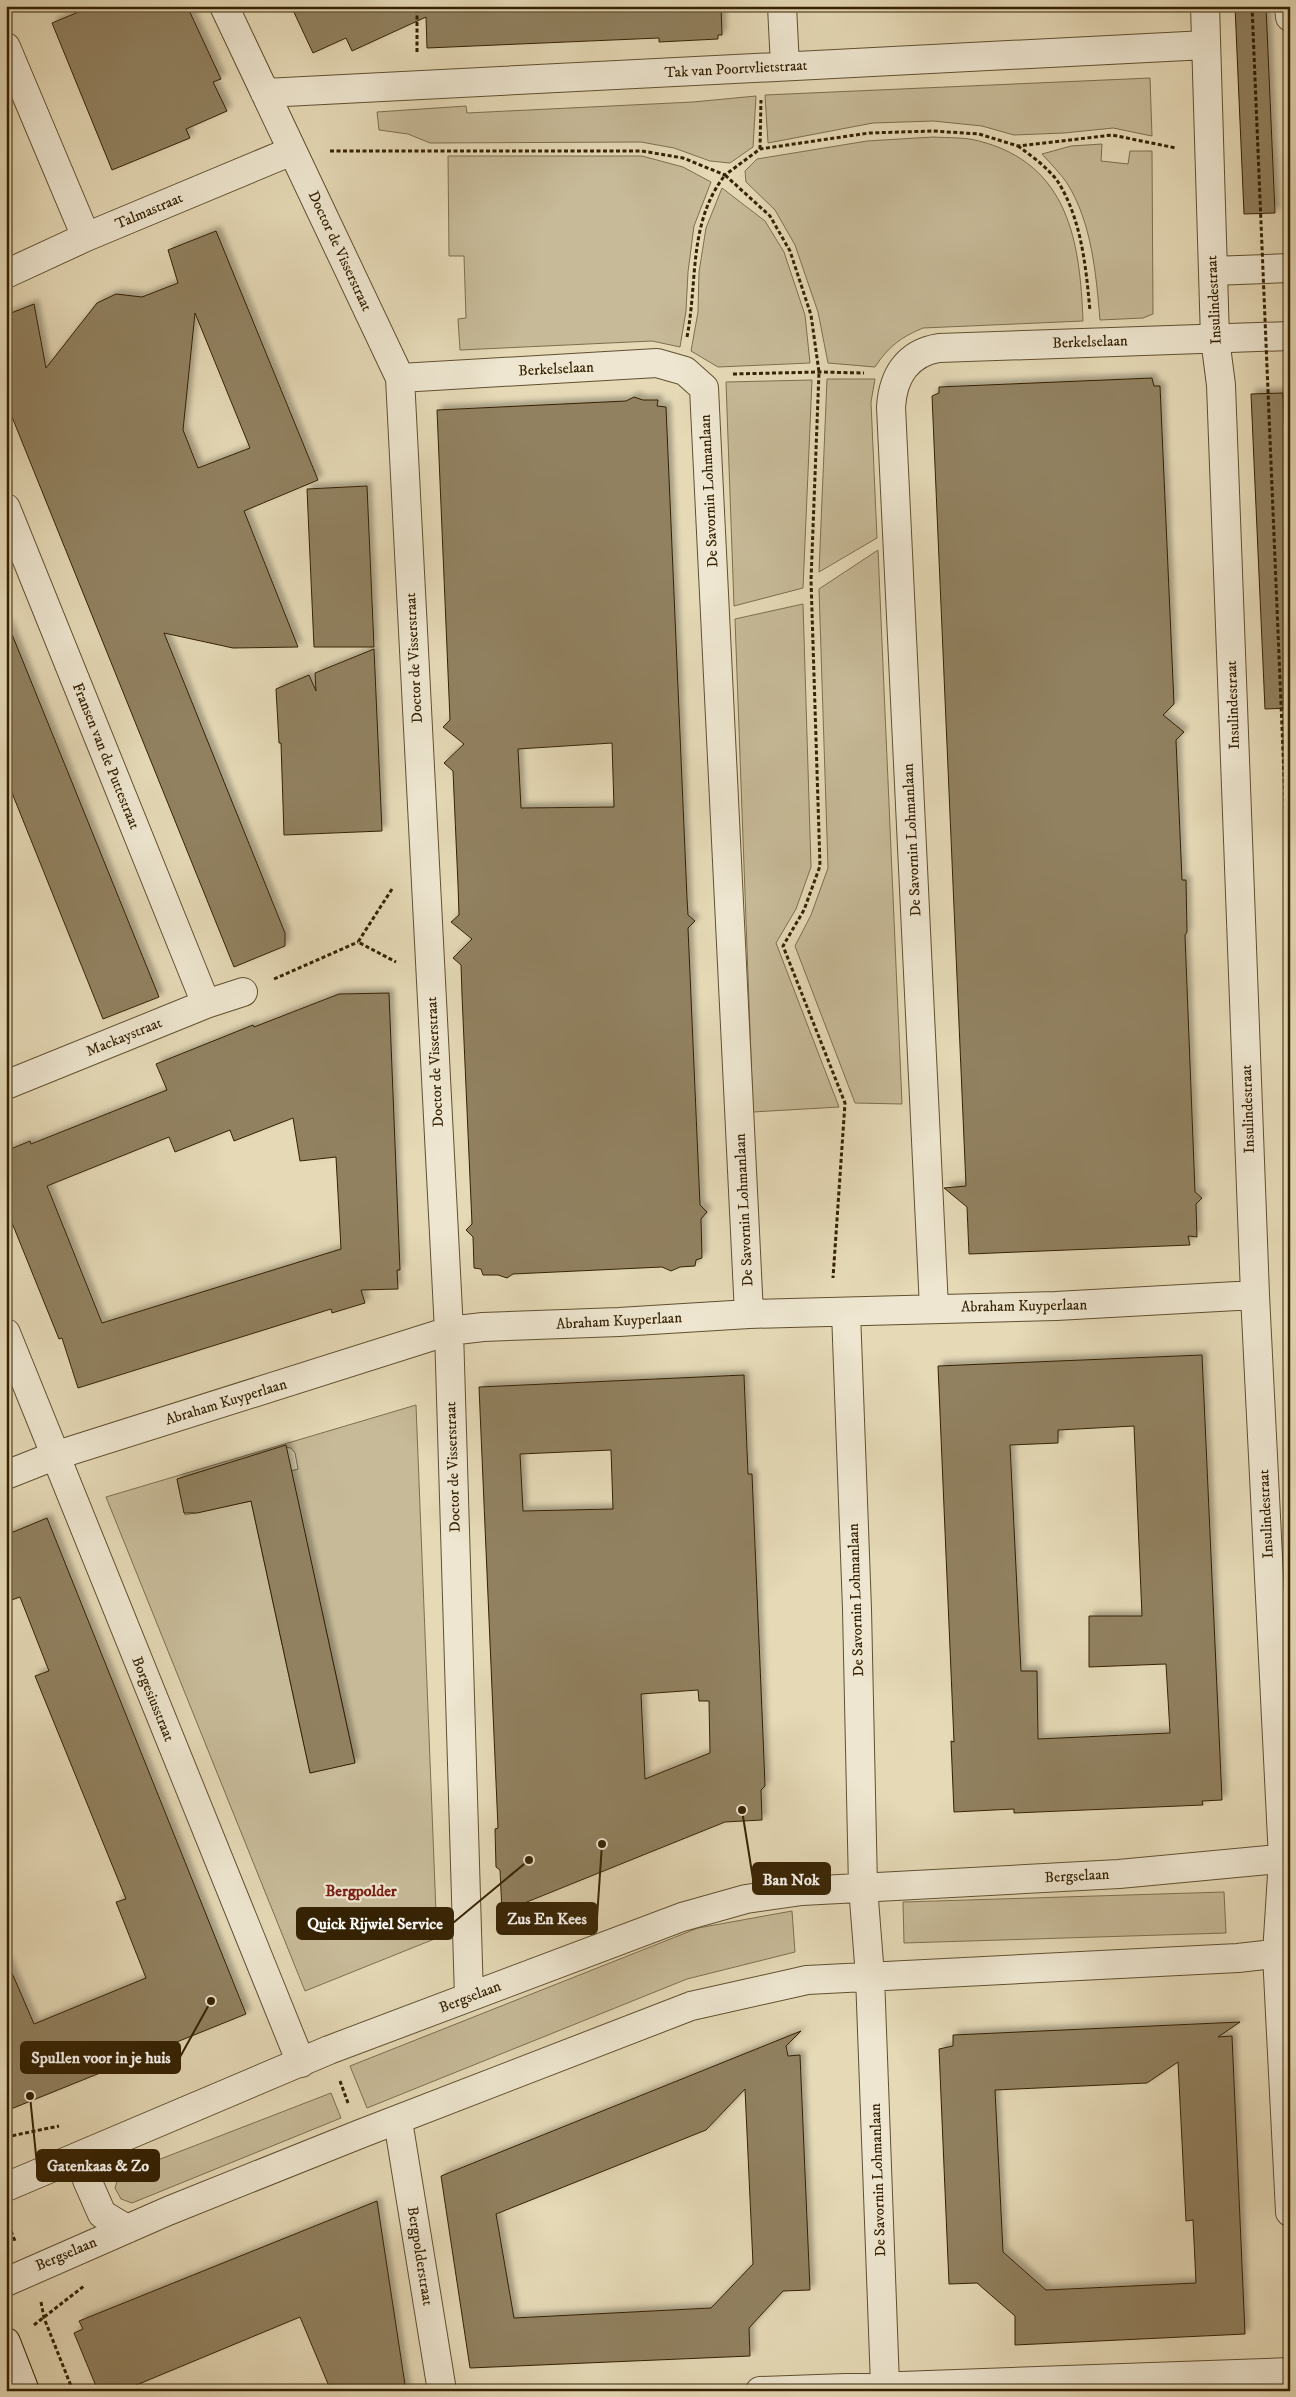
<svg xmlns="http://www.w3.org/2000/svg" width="1296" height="2397" viewBox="0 0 1296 2397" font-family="'IM FELL DW Pica',serif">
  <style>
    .green { fill: #c7ba98; stroke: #7e6e4e; fill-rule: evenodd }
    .building { fill: #918160; stroke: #352203; fill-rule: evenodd; filter: url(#shadow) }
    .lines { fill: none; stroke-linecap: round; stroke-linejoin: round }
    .minor-casing { stroke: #615030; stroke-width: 30 }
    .secondary-casing { stroke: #352203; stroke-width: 30 }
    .path { stroke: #352203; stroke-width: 3; stroke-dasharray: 4 2.5; stroke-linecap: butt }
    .minor { stroke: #eee6d0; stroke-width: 28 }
    .secondary { stroke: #eee6d0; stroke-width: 28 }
    .path-bridge { stroke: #352203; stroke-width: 3; stroke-dasharray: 4 2.5; stroke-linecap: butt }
    .labels { text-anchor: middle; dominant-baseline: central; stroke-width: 4.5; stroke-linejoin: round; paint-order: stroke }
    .street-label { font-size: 15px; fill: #352203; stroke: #eee6d0 }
    .neighbourhood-label { font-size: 16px; font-weight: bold; fill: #7a1f14; stroke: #eee6d0 }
    .leader { fill: none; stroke: #352203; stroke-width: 2 }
    .callout-dot { fill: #352203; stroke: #eee6d0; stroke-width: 2 }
    .callout { fill: #352203; stroke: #352203; stroke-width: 2 }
    .callout-label { font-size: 16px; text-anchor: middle; font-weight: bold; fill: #fff }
  </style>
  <defs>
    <filter id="shadow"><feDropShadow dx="4.5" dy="-4.5" stdDeviation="2.5" flood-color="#0004"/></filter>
  </defs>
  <rect width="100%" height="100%" fill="#e5d9b6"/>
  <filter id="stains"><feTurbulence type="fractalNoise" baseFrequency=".004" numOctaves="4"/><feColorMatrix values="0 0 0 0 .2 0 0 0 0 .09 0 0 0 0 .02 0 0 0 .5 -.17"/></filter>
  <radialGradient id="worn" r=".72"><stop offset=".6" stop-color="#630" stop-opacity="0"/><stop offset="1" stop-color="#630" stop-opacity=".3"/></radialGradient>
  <path class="green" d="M1150 78 1152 136 1113 128 1064 133 1014 135 982 126 933 121 873 123 768 143 765 95Z
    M756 96 753 147 730 163 710 161 674 148 641 142 430 143 408 134 379 130 377 112 466 106 467 113 693 102Z
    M933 137C948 138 965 137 979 141 1069 164 1080 242 1083 321L923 328C901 337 888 347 875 367L828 363 818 312 795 245 775 210 746 182 745 171 757 159 867 141Z
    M1102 144 1101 161 1128 164 1130 151H1152L1153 314 1143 318 1100 320C1096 274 1092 223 1067 183 1060 173 1050 163 1042 154L1071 146Z
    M448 156H642L683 167 711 182 694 226 688 272 686 311 680 347 652 341 460 350 458 319 466 318 464 256H449Z
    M722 188 765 221 784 252 805 315 810 363 718 367 691 351 698 312 699 272 706 228Z
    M827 379H875L871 402 877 538 819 572Z
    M812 380 803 588 734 606 726 382Z
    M878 550 902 1104 855 1103 795 946 811 915 828 868 819 589Z
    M803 604 811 867 796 909 776 943 839 1107 753 1112 735 619Z
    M416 1405 437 1938 305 1991 106 1497ZM282 1447 291 1448 295 1453 298 1469 291 1471 355 1762 310 1773 251 1501 185 1515 177 1479Z
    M1224 1892 1226 1933 904 1943 903 1902Z
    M792 1911 795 1952 687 1979 367 2108 350 2066 698 1928Z
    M331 2093 341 2118 132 2203 121 2199 115 2188 119 2175Z"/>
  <path class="building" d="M93 6H187L221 79 213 82 227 111 186 129 190 138 112 170 52 23Z
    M291 6H721L722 35H718V39L659 42V38L427 48 426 17 352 51 346 38 313 53Z
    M1235 6H1266L1275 213 1244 214Z
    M216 231 318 480 244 511 298 647 233 648 164 633 285 933V946L234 967 6 402V315L34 304 46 368 97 303 116 294 142 297 178 283 168 250ZM195 313 250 448 198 468 183 430Z
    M1152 378 1154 386H1160L1174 704 1163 715 1184 732 1176 740 1182 880H1186L1187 932 1185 935 1195 1192 1202 1198 1196 1204 1197 1237 1188 1236 1190 1245 969 1254 967 1207 944 1188 966 1186 932 396 939 393V387Z
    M1283 393 1290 551V708L1265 709 1251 394Z
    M634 397 643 400H658L657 406 666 407 687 898 688 915 695 921 688 928 700 1205 707 1212 701 1219 702 1258 696 1260 695 1266 680 1267 671 1271 662 1267 513 1274 507 1278 498 1275H483L481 1269 474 1268 473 1237 466 1230 472 1224 462 995 461 965 453 958 472 939 451 922 459 915 458 885 453 771 444 763 464 744 443 727 450 720 437 410 626 401ZM612 743 614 807 521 808 518 749Z
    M367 486 374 647H314L307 489Z
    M7 622 159 997 103 1019 6 778Z
    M374 649 382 831 284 835 281 743H279L276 689 309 675 316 691 315 673Z
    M389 993 400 1270H397L398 1289 361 1290 365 1303 332 1313 331 1309 78 1388 62 1338 59 1339 6 1208V1151L30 1141 31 1144 167 1090 156 1064 253 1025 254 1027 339 994ZM293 1118 300 1161 336 1157 341 1249 102 1323 47 1186 169 1137 175 1152 230 1130 234 1141Z
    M1202 1355 1222 1800 1202 1801 1203 1805 1014 1813V1809L954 1812 951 1741 954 1742 938 1366ZM1134 1426 1142 1616H1089V1667L1166 1664 1170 1733 1038 1739 1037 1671H1021L1010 1445 1058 1443V1430Z
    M744 1375 748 1474H752L764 1760 765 1786 761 1790 762 1820 725 1822 502 1912 500 1870 496 1867 495 1829 498 1828 479 1387ZM611 1450 613 1509 523 1511 520 1454ZM698 1690 699 1701H709L710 1753 645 1779 641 1694Z
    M286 1445 355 1763 310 1773 251 1501 197 1513H184L177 1479Z
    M47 1518 246 2014 6 2111V1959L34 2024 146 1978 116 1902 126 1899 35 1676 49 1671 20 1597 6 1602V1535Z
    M1240 2022 1218 2037 1232 2036 1245 2334 1015 2345V2316L977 2283 949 2284 939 2049 953 2046V2035ZM1178 2062 1186 2221 1193 2220 1196 2283 1046 2290 1003 2252 995 2090 1147 2083Z
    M801 2031 786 2046 788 2056 800 2055 810 2290 783 2291 749 2328 750 2356 470 2368 441 2176ZM745 2089 753 2264 711 2308 514 2318 496 2214 706 2130Z
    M377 2201 406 2391H331L300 2317 122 2391H98L74 2333 83 2329 79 2321Z"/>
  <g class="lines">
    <defs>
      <path id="minor" d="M224 6 400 378 449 1331 469 1997
        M782 6 785 66
        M1205 6 1215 339 1221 385 1255 1295 1283 1859 1277 1954 1290 2212
        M1289 6 1290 17
        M6 47 86 237
        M265 93 1206 45
        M1213 271 1290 268
        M6 274 86 237 292 151
        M400 378 657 363 685 371 704 388 749 1314
        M6 508 206 1004
        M6 1085 206 1004 243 992
        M934 1308 891 407C893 376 907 353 939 348L1290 336
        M846 1312 857 1609 863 1887 870 1976 885 2385
        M6 1333 301 2063
        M6 1475 54 1456 449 1331 483 1327 619 1322 749 1314 1056 1306 1255 1295
        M398 2121 442 2391
        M89 2152 87 2180 102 2214 127 2229
        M6 2187 329 2050 682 1917 746 1899 802 1891 1119 1874 1290 1858
        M6 2282 168 2211 360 2134 691 2006 807 1980 1238 1958 1290 1952
        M760 2391 1290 2372"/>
      <path id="secondary" d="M6 2342 25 2391"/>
    </defs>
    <use href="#minor" class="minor-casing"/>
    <use href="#secondary" class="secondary-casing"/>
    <path class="path" d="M417 52V6
      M1018 146C1033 157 1051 170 1060 185 1082 223 1086 268 1090 311
      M760 149 761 100
      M330 151H642L683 158 725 175 760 149 869 133 933 131 979 134 1018 146 1112 135 1176 148
      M687 337C698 280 688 223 725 175L770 216 790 251 811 315 819 372 811 580 820 866 804 910 783 946 845 1103 833 1278
      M733 374 819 372 864 373
      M392 889 358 942 396 962
      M274 979 358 942
      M340 2081 348 2103
      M6 2137 59 2126
      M6 2219 15 2241
      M41 2302 44 2318 73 2391
      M34 2325 84 2286"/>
    <use href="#minor" class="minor"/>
    <use href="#secondary" class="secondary"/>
    <path class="path-bridge" d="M1252 6 1290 920"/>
  </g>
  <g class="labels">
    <g class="street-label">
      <text transform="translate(736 69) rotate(-3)">Tak van Poortvlietstraat</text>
      <text transform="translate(149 211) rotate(-23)">Talmastraat</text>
      <text transform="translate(340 251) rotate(65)">Doctor de Visserstraat</text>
      <text transform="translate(1214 300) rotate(-93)">Insulindestraat</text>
      <text transform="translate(1090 342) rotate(-2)">Berkelselaan</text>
      <text transform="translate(556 369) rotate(-3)">Berkelselaan</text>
      <text transform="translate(709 491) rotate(-93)">De Savornin Lohmanlaan</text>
      <text transform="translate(414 658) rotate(-93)">Doctor de Visserstraat</text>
      <text transform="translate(1233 705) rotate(-92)">Insulindestraat</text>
      <text transform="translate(106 756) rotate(68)">Fransen van de Puttestraat</text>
      <text transform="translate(912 840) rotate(-93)">De Savornin Lohmanlaan</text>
      <text transform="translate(124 1037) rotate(-22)">Mackaystraat</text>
      <text transform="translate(435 1062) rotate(-93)">Doctor de Visserstraat</text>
      <text transform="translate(1248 1109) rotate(-92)">Insulindestraat</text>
      <text transform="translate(744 1210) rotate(-93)">De Savornin Lohmanlaan</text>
      <text transform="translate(1024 1306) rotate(-1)">Abraham Kuyperlaan</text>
      <text transform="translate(619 1321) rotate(-3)">Abraham Kuyperlaan</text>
      <text transform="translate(226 1402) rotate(-17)">Abraham Kuyperlaan</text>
      <text transform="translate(453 1467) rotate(-92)">Doctor de Visserstraat</text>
      <text transform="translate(1266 1514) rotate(-93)">Insulindestraat</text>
      <text transform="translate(856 1600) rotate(-92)">De Savornin Lohmanlaan</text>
      <text transform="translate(153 1699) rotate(68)">Borgesiusstraat</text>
      <text transform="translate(1077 1876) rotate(-3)">Bergselaan</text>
      <text transform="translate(470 1997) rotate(-21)">Bergselaan</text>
      <text transform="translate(878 2180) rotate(-92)">De Savornin Lohmanlaan</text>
      <text transform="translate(66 2254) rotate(-23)">Bergselaan</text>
      <text transform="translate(420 2256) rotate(81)">Bergpolderstraat</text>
    </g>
    <g class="neighbourhood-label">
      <text x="361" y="1891">Bergpolder</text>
    </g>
  </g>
  <path class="leader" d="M742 1810L753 1879M602 1844L597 1918M529 1860L453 1923M211 2001L180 2057M30 2096L37 2165"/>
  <g class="callout-dot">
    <circle cx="742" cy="1810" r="5"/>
    <circle cx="602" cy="1844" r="5"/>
    <circle cx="529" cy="1860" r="5"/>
    <circle cx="211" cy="2001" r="5"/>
    <circle cx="30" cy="2096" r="5"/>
  </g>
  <g class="callout">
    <rect x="753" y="1863" width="77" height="31" rx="5"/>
    <rect x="497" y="1903" width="100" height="31" rx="5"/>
    <rect x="297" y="1908" width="156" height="31" rx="5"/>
    <rect x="21" y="2042" width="159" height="31" rx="5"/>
    <rect x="37" y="2150" width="122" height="31" rx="5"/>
  </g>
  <g class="callout-label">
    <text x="791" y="1885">Ban Nok</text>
    <text x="547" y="1924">Zus En Kees</text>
    <text x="375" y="1929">Quick Rijwiel Service</text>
    <text x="101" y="2063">Spullen voor in je huis</text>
    <text x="98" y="2171">Gatenkaas &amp; Zo</text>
  </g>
  <rect width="1296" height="2397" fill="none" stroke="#e5d9b6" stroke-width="25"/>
  <rect x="8" y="8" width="1281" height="2382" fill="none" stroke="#352203" stroke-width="2.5"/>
  <rect x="12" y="12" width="1271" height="2372" fill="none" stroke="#352203"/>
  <rect width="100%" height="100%" filter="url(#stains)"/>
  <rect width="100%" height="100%" fill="url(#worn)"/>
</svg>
